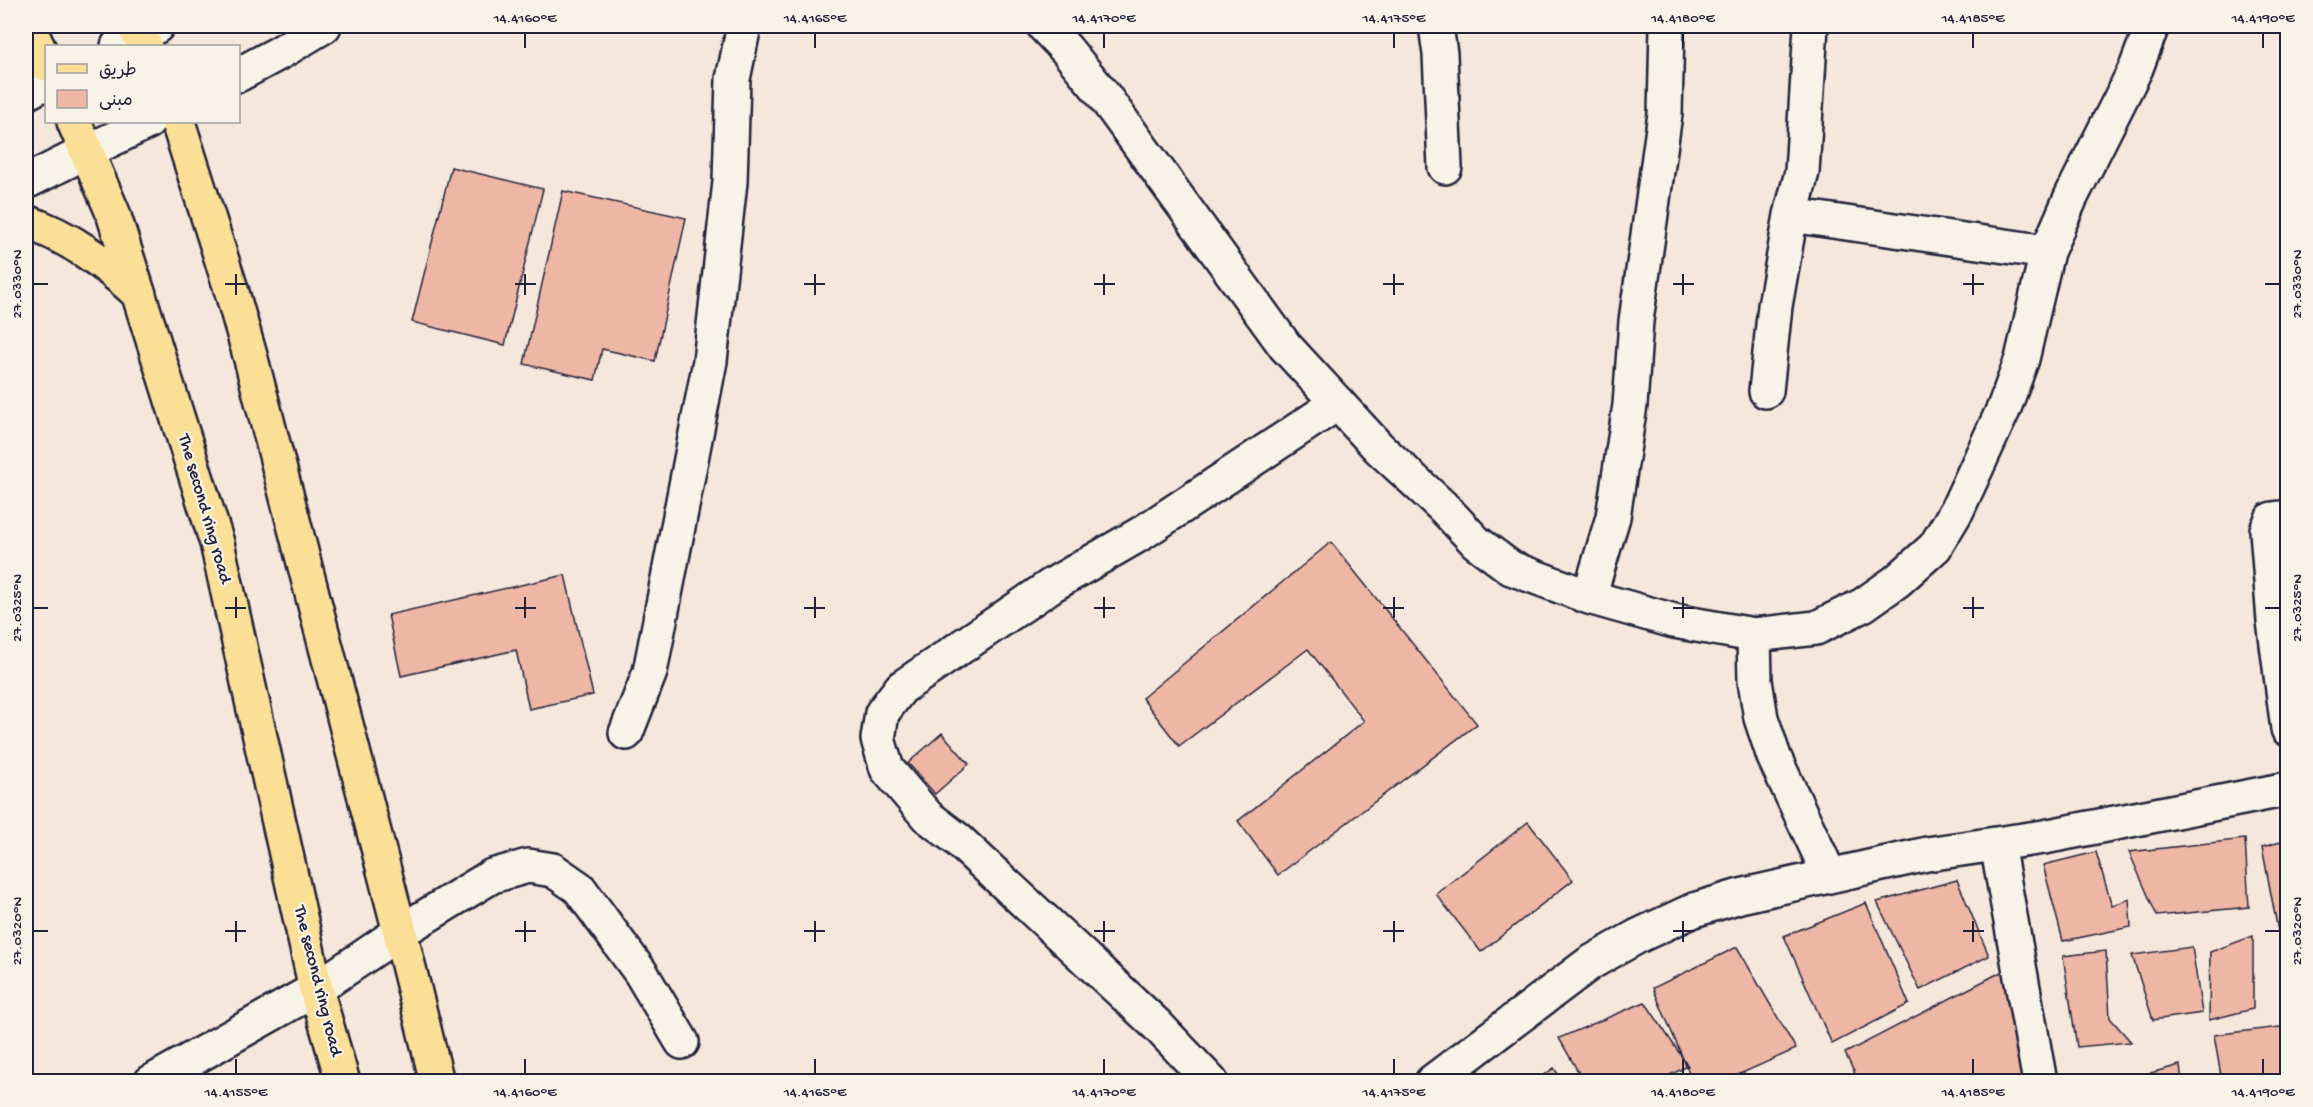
<svg xmlns="http://www.w3.org/2000/svg" width="2313" height="1107" viewBox="0 0 2313 1107" font-family="'Gochi Hand','Playpen Sans Arabic',sans-serif">
  <style>
    .building { fill: #eeb6a5; stroke: #22223b; stroke-width: 1.5 }
    .lines { fill: none; stroke-linecap: round; stroke-linejoin: round }
    .minor-casing { stroke: #22223b; stroke-width: 38 }
    .tertiary-casing { stroke: #22223b; stroke-width: 38 }
    .secondary-casing { stroke: #22223b; stroke-width: 38 }
    .primary-casing { stroke: #22223b; stroke-width: 38 }
    .minor { stroke: #f7f3e8; stroke-width: 33 }
    .tertiary { stroke: #f7f3e8; stroke-width: 33 }
    .secondary { stroke: #f7f3e8; stroke-width: 33 }
    .primary { stroke: #fbdf96; stroke-width: 33 }
    .ticks { fill: none; stroke: #22223b; stroke-width: 2 }
    .labels { text-anchor: middle; dominant-baseline: central; stroke-width: 4.5; stroke-linejoin: round; paint-order: stroke }
    .street-label { font-size: 18px; fill: #22223b; stroke: #f7f3e8 }
    .neatline { fill: none; stroke: #22223b; stroke-width: 2 }
    .ticks-label { font-size: 15px; text-anchor: middle; fill: #22223b }
  </style>
  <rect width="100%" height="100%" fill="#f5e7db"/>
  <filter id="ink" filterUnits="userSpaceOnUse"><feTurbulence type="fractalNoise" baseFrequency=".0167" numOctaves="2"/><feDisplacementMap in="SourceGraphic" scale="12" xChannelSelector="R" yChannelSelector="G"/><feConvolveMatrix kernelMatrix="1 2 1 2 8 2 1 2 1" color-interpolation-filters="sRGB"/></filter>
  <g filter="url(#ink)">
    <path class="building" d="M451 167 543 189 505 345 412 322Z
      M563 191 686 218 655 361 602 349 595 380 524 364Z
      M1331 542 1477 724 1278 875 1238 821 1364 721 1308 649 1179 746 1142 698Z
      M565 575 593 695 529 709 516 650 401 676 388 615Z
      M942 733 969 764 935 794 908 763Z
      M1528 822 1573 880 1481 952 1436 894Z
      M2245 839 2249 907 2157 916 2129 852Z
      M2288 840V929L2278 931 2262 847Z
      M2096 852 2112 906 2129 899 2131 927 2063 941 2043 865Z
      M1957 880 1989 956 1920 990 1877 902Z
      M1866 903 1909 1004 1832 1044 1784 936Z
      M2253 936V1009L2209 1020 2210 952Z
      M2288 944V990L2282 946Z
      M1737 947 1796 1049 1722 1082H1693L1653 988Z
      M2192 947 2202 1013 2153 1020 2132 955Z
      M2106 951 2110 1018 2131 1042 2077 1047 2063 956Z
      M2007 969 2027 1082H1859L1845 1053Z
      M1645 1002 1688 1066 1656 1082H1584L1559 1038Z
      M2288 1026V1075L2222 1082 2214 1035Z
      M2180 1065 2182 1082H2117Z
      M1554 1068 1563 1082H1534Z"/>
    <g class="lines">
      <defs>
        <path id="minor" d="M1044 26 1066 49 1101 92 1285 346 1379 448 1443 507 1476 542 1511 568 1589 597 1674 621 1754 635 1816 628 1863 605 1897 581 1935 547 1957 510 2004 408 2022 359 2047 252 2071 197 2136 68 2152 26
          M1436 26 1440 54 1445 167
          M1791 215 2047 252
          M1766 391 1775 306 1791 215 1802 172 1811 26
          M2288 517 2272 519 2267 530 2274 621 2288 729
          M1589 597 1613 517 1630 405 1636 321 1665 114 1667 26
          M1754 635 1755 681 1761 718 1774 757 1829 874
          M626 733 650 672 710 361 730 182 733 79 744 26
          M1997 844 2040 1082
          M151 1082 316 989 400 932 492 876 528 866 553 870 579 888 641 973 682 1042
          M1211 1082 1157 1025 957 839 927 816 887 769 878 739 882 713 901 688 1052 585 1142 533 1338 403
          M1432 1082 1590 963 1638 936 1694 910 1740 896 1927 854 2044 837 2288 789"/>
        <path id="tertiary" d="M26 93 46 82
          M26 182 88 151"/>
        <path id="secondary" d="M118 46 157 26
          M238 75 279 53 324 26
          M88 151 148 122"/>
        <path id="primary" d="M28 26 46 64
          M134 26 145 46
          M74 122 113 213 217 543 316 989 343 1082
          M178 122 231 289 251 359 400 932 437 1082
          M26 222C69 236 105 263 139 294"/>
      </defs>
      <use href="#minor" class="minor-casing"/>
      <use href="#tertiary" class="tertiary-casing"/>
      <use href="#secondary" class="secondary-casing"/>
      <use href="#primary" class="primary-casing"/>
      <use href="#minor" class="minor"/>
      <use href="#tertiary" class="tertiary"/>
      <use href="#secondary" class="secondary"/>
      <use href="#primary" class="primary"/>
    </g>
  </g>
  <path class="ticks" d="M525 33V48M815 33V48M1104 33V48M1394 33V48M1683 33V48M1973 33V48M2263 33V48M236 274V295M525 274V295M815 274V295M1104 274V295M1394 274V295M1683 274V295M1973 274V295M33 284H48M225 284H246M515 284H536M804 284H825M1094 284H1115M1383 284H1404M1673 284H1694M1963 284H1984M2265 284H2280M236 597V618M525 597V618M815 597V618M1104 597V618M1394 597V618M1683 597V618M1973 597V618M33 608H48M225 608H246M515 608H536M804 608H825M1094 608H1115M1383 608H1404M1673 608H1694M1963 608H1984M2265 608H2280M236 921V942M525 921V942M815 921V942M1104 921V942M1394 921V942M1683 921V942M1973 921V942M33 931H48M225 931H246M515 931H536M804 931H825M1094 931H1115M1383 931H1404M1673 931H1694M1963 931H1984M2265 931H2280M236 1059V1074M525 1059V1074M815 1059V1074M1104 1059V1074M1394 1059V1074M1683 1059V1074M1973 1059V1074M2263 1059V1074"/>
  <g class="labels">
    <g class="street-label">
      <text transform="translate(204 509) rotate(74)">The second ring road</text>
      <text transform="translate(317 981) rotate(76)">The second ring road</text>
    </g>
  </g>
  <rect width="2313" height="1107" fill="none" stroke="#f7f3e8" stroke-width="66"/>
  <rect x="45" y="45" width="195" height="78" fill="#f7f3e8" stroke="#a29fa3" stroke-width="1.5"/>
  <rect x="57" y="64" width="30" height="9" fill="#fbdf96" stroke="#a29fa3" stroke-width="1.5"/>
  <text x="99" y="75" font-size="18" fill="#22223b">طريق</text>
  <rect x="57" y="90" width="30" height="18" fill="#eeb6a5" stroke="#a29fa3" stroke-width="1.5"/>
  <text x="99" y="105" font-size="18" fill="#22223b">مبنى</text>
  <rect x="33" y="33" width="2247" height="1041" class="neatline"/>
  <g class="ticks-label">
    <text x="525" y="22">14.4160°E</text>
    <text x="815" y="22">14.4165°E</text>
    <text x="1104" y="22">14.4170°E</text>
    <text x="1394" y="22">14.4175°E</text>
    <text x="1683" y="22">14.4180°E</text>
    <text x="1973" y="22">14.4185°E</text>
    <text x="2263" y="22">14.4190°E</text>
    <text transform="translate(16 284) rotate(-90)" y="5">27.0330°N</text>
    <text transform="translate(2296 284) rotate(-90)" y="5">27.0330°N</text>
    <text transform="translate(16 608) rotate(-90)" y="5">27.0325°N</text>
    <text transform="translate(2296 608) rotate(-90)" y="5">27.0325°N</text>
    <text transform="translate(16 931) rotate(-90)" y="5">27.0320°N</text>
    <text transform="translate(2296 931) rotate(-90)" y="5">27.0320°N</text>
    <text x="236" y="1096">14.4155°E</text>
    <text x="525" y="1096">14.4160°E</text>
    <text x="815" y="1096">14.4165°E</text>
    <text x="1104" y="1096">14.4170°E</text>
    <text x="1394" y="1096">14.4175°E</text>
    <text x="1683" y="1096">14.4180°E</text>
    <text x="1973" y="1096">14.4185°E</text>
    <text x="2263" y="1096">14.4190°E</text>
  </g>
</svg>
